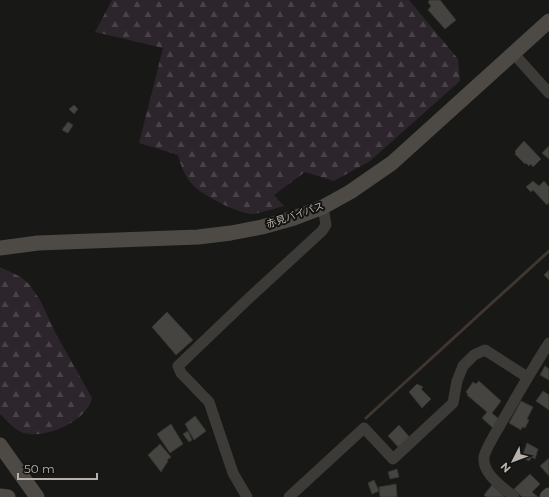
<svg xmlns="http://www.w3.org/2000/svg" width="549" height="497" viewBox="0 0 549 497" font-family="Montserrat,'Noto Sans JP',sans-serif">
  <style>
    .forest { fill: url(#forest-firs) }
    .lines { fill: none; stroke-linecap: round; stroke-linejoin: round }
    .stream { stroke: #403630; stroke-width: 3 }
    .building { fill: #454440; stroke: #343430 }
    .street { stroke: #3d3b38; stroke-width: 11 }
    .secondary { stroke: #4d4a46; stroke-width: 15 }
    .labels { text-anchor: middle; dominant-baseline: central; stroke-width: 4; stroke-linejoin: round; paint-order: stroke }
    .street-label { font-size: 10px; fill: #b7b1a9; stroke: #131311 }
  </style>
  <defs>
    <pattern id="forest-firs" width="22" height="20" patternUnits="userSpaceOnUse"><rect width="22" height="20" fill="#2d252c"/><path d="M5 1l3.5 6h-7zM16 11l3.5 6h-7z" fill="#494248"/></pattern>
  </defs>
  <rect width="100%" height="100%" fill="#181816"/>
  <path class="forest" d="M112 0H409L458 59 460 81 370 161 334 181 305 172 274 195 284 206C276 208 258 214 251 214 235 212 201 195 191 183 184 174 181 166 178 155L139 143 163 48 95 32Z
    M0 267 21 277 29 284 40 300 56 334 92 398C87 421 49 437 28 434 16 432 8 422 0 414Z"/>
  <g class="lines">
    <path class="stream" d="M366 418 549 251"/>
  </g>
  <path class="building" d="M430 0H440L456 20 445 29 428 10 431 6 428 2Z
    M74 105 78 109 74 114 69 109Z
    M68 122 73 125 68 133 62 130Z
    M524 141 541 159 533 167 531 164 529 166 526 163 525 164 515 154 516 152 515 151Z
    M549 146V159L542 153Z
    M533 181 539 186 544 181 549 187V202L547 205 533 190 531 192 526 187Z
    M549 270V280L544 275Z
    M167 312 193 340 176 355 152 327Z
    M545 366 549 369V380L540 375Z
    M479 381 501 401 492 413 500 420 493 428 482 418 487 412 467 395 468 394 466 392 473 382 476 384Z
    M417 384 423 387 421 389 431 399 422 408 409 392Z
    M543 391 549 395V410L536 401Z
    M521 401 533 407 527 419 529 420 525 428 522 427 521 430 509 423Z
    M195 416 206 431 194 440 185 424Z
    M171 424 183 444 170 453 157 434Z
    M399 425 412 440 401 450 388 436Z
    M188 431 192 440 189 442 183 434Z
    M527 443 538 449 535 459 532 457 529 461 522 457Z
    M160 444 171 457 167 460 168 461 161 472 148 455Z
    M549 458V476L540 466Z
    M397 469 399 477 390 479 388 472Z
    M530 474 540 484 532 492 538 497H522L514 489Z
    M374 480 379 491 372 494 368 483Z
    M396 484 397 497H380L379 487Z
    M492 485 504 496V497H486L484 495Z"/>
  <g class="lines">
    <path class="street" d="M514 54 549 93
      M247 497 233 473 209 402 181 373 178 366 247 300 322 231 326 225 323 207
      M289 497 364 428 393 459 453 403 457 381 463 366 474 355 485 350 527 377
      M514 497C503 487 482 474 484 457 485 450 495 434 499 427 515 399 531 371 549 343"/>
    <path class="secondary" d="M0 248 38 243 198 237 231 233 262 227 294 218 323 207 350 192 392 163 549 21
      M0 445 37 497
      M0 496 8 497
      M547 497 549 495"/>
  </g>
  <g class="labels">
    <g class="street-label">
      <text transform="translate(295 215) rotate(-19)">赤見バイパス</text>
    </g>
  </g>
  <g transform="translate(513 461) rotate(228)" stroke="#131311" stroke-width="3" paint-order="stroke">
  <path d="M0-3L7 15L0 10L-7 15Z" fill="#b7b1a9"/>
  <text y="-6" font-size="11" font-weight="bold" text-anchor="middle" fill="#b7b1a9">N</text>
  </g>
  <path d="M18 473v6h79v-6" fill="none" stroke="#b7b1a9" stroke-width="2"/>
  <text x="24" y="473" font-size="12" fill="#b7b1a9" stroke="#131311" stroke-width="3" paint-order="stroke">50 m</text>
</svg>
